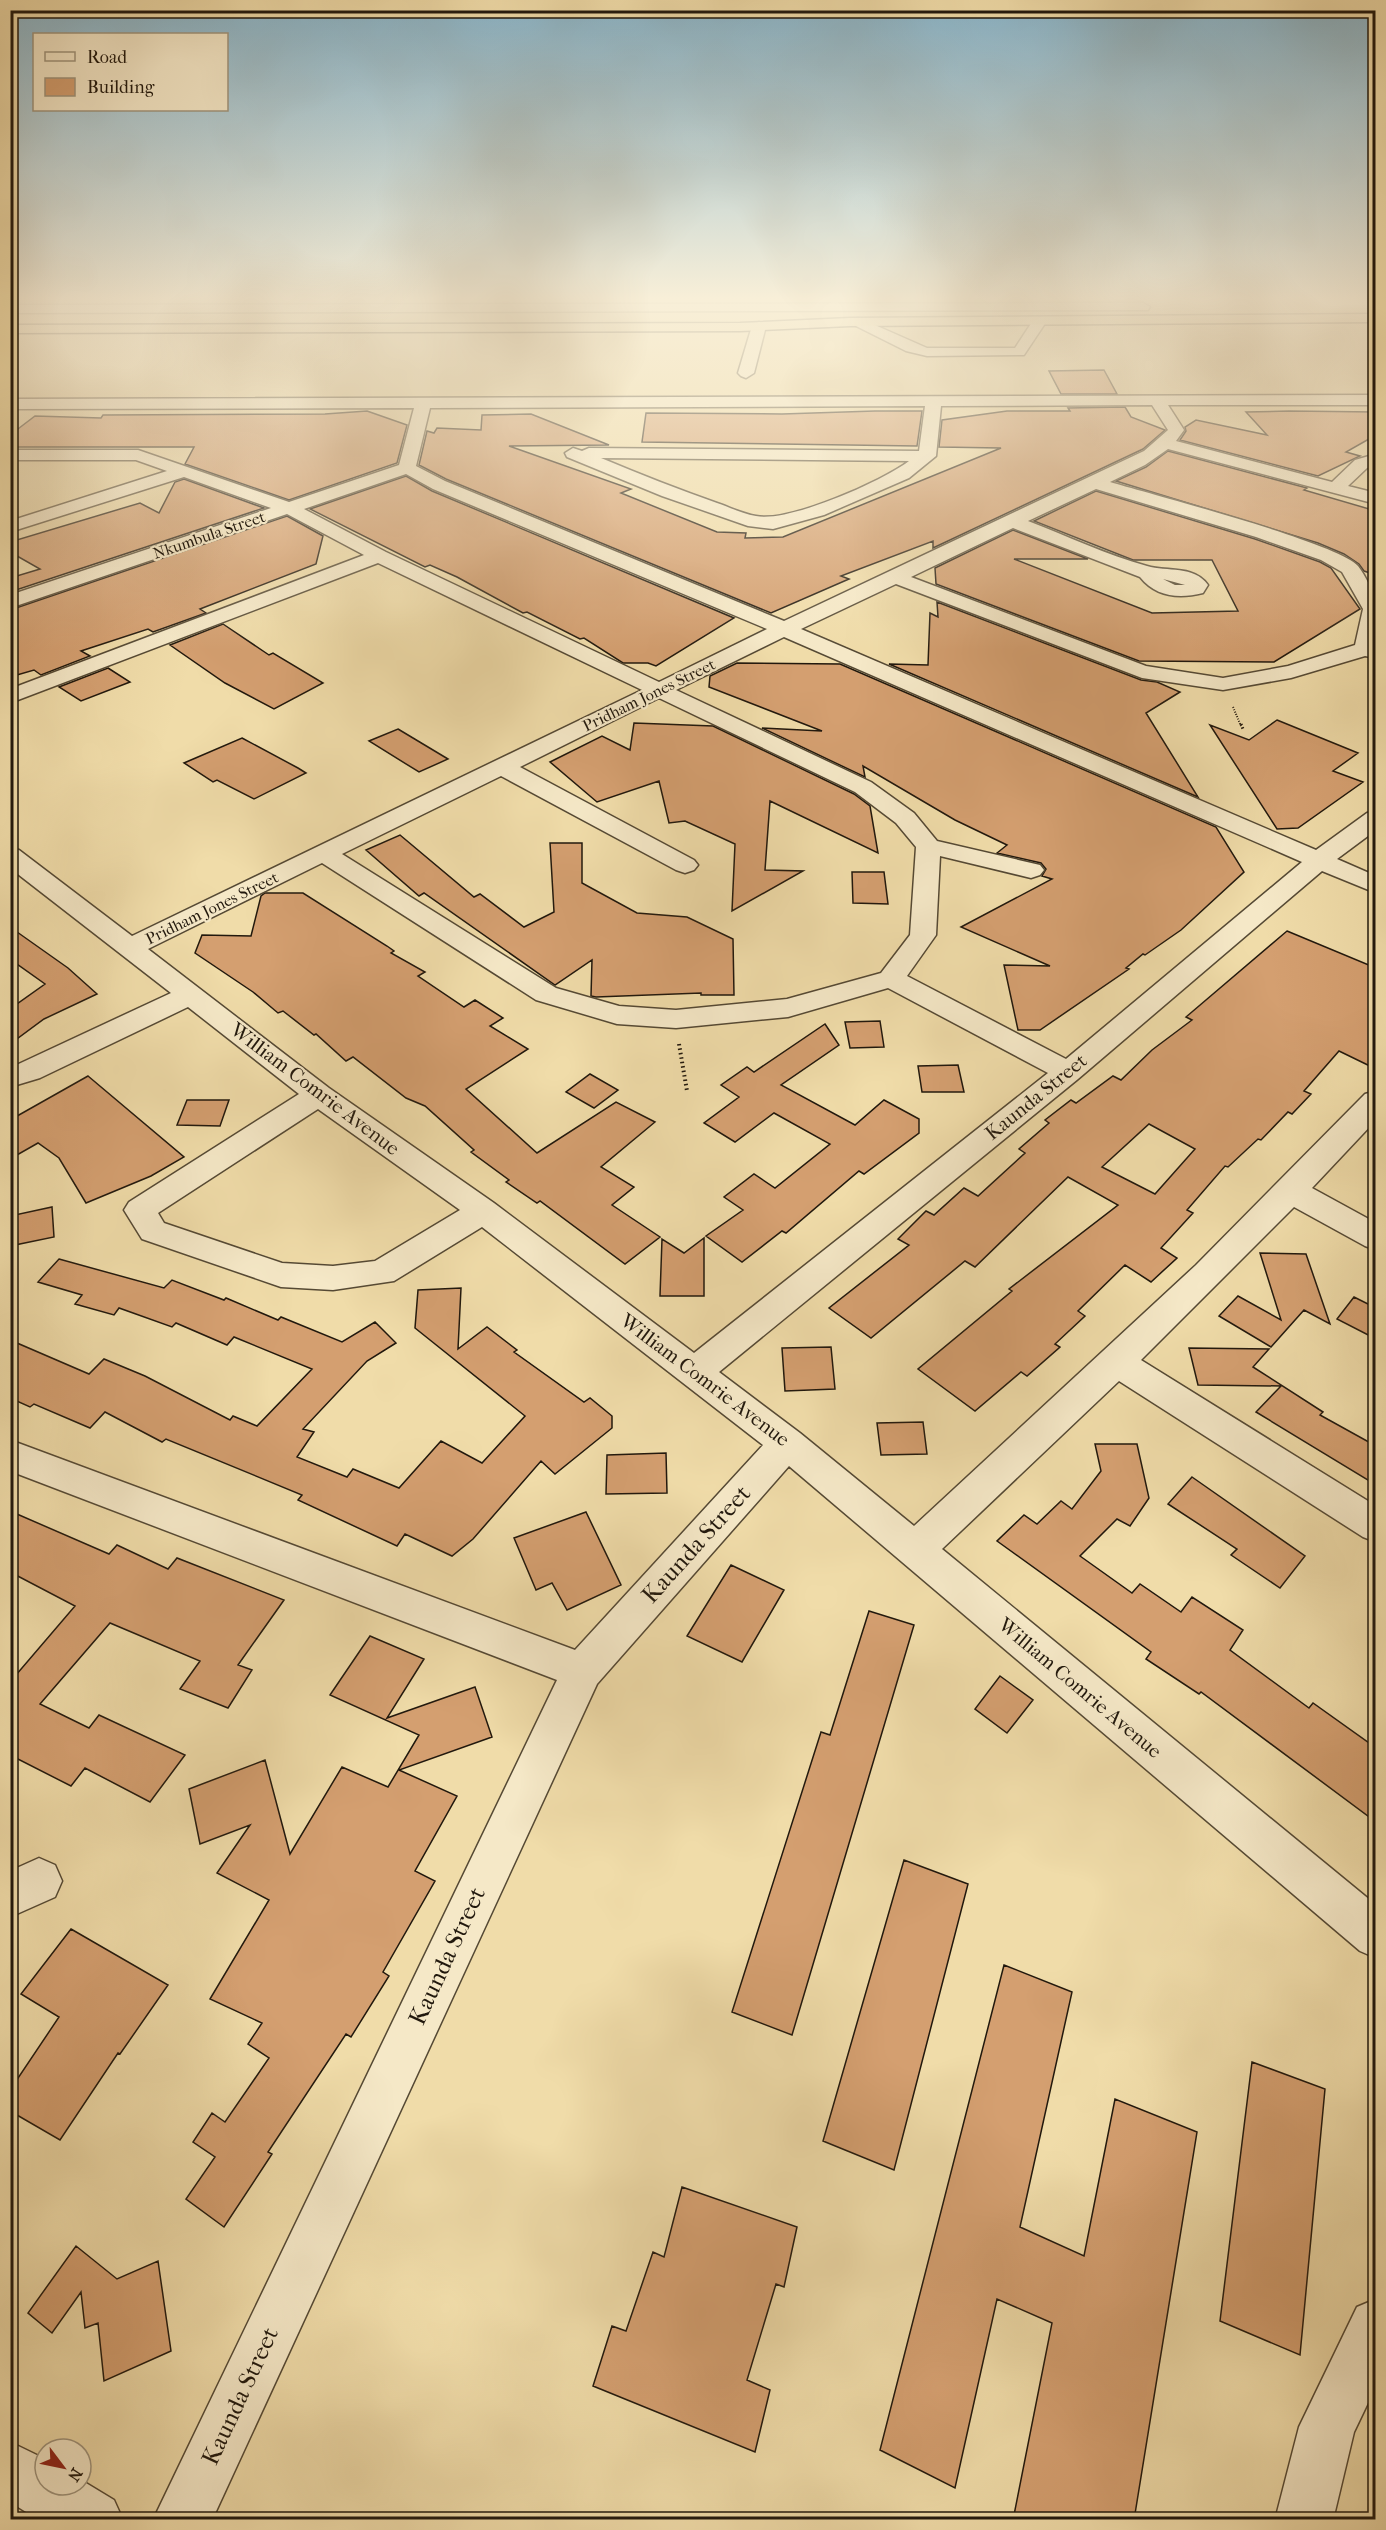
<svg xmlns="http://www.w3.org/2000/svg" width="1386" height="2530" viewBox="0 0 1386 2530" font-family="'IM FELL French Canon',serif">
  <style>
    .building { fill: #d49f70; stroke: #21180d; stroke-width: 1.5; fill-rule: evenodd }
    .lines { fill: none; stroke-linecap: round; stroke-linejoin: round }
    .minor-casing { stroke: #554934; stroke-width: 3 }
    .highway-casing { stroke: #21180d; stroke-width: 3 }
    .path-far2 { stroke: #21180d; stroke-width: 2; stroke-dasharray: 1 1.5; stroke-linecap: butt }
    .path-far1 { stroke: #21180d; stroke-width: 3; stroke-dasharray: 1.5 2; stroke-linecap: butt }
    .path { stroke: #21180d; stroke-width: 4; stroke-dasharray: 1.5 3; stroke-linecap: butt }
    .minor { fill: #f5e8c7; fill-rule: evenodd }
    .highway { fill: #f0dca9; fill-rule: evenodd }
    .labels { text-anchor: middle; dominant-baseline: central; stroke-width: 4.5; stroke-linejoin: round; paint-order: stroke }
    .far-street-label { font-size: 16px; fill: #21180d; stroke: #f5e8c7 }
    .street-label { font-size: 20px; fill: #21180d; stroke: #f5e8c7 }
    .near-street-label { font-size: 24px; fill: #21180d; stroke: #f5e8c7 }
  </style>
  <rect width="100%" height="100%" fill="#f0dca9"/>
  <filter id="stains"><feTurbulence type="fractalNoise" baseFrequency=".00333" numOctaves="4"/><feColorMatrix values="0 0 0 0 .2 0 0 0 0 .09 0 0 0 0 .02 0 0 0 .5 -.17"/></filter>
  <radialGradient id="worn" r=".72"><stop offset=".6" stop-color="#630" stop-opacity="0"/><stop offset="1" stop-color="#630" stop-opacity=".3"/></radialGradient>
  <path class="building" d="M1104 370 1117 394H1061L1049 371Z
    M1125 407 1131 417 1165 430 1143 449 933 548V541L841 576 849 579 771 613 446 479 419 465 427 431 434 433 437 428 481 430 482 415 531 414 609 445 509 446 631 489 621 493 717 532 746 533 745 538 783 537 1001 448 939 447 942 420 1007 411H1070L1068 408Z
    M367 411 407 425 397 463 289 500 185 464 194 447H10V435L35 416 101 418 103 415 325 414Z
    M875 411H922L917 446 642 442 646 413 782 414Z
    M1289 411 1376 412V435L1346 452 1360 456 1318 476 1180 440 1186 431 1185 427 1196 420 1267 435 1246 412Z
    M1168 451 1307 488 1304 490 1376 511V575L1364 571 1359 564 1344 554 1318 543 1116 481 1146 467Z
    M406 476 432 491 734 618 656 666 648 663H623L584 638 580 639 527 612 523 613 457 577 430 565 425 567 310 509Z
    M184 479 264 508 10 592V578L40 569 10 552V542L140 503 159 513 175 482Z
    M1096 491 1255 539 1320 562 1331 568 1360 609 1274 662 1139 661 936 584 935 568 1013 530 1088 559H1014L1152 613 1238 611 1212 560H1133L1034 521Z
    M287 516 323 536 316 564 200 609 206 613 153 632 148 629 81 651 90 656 41 675 34 670 10 677V610Z
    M937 602 1141 680 1157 682 1180 692 1146 713 1198 797 889 664 928 665 930 613 938 617Z
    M223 624 269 655 273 653 323 683 274 709 225 683 170 645Z
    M737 663 840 664 1216 827 1244 872 1181 930 1145 955 1143 954 1126 968 1129 969 1040 1030H1018L1004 965 1050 966 961 927 1052 879 1042 876 1046 869 1041 863 997 853 1007 845 955 820 863 766 865 777 762 728 822 731 709 687 710 676Z
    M108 668 130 682 81 701 59 687Z
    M1277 720 1358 753 1333 771 1363 782 1298 828 1277 829 1210 725 1249 740Z
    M634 723 713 726 854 794 870 806 878 853 770 801 765 870 803 871 732 911 735 844 685 821 669 823 659 781 597 802 550 762 602 736 630 750Z
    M398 729 448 759 419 772 369 741Z
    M242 738 298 768 306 773 254 799 217 780 213 782 184 763Z
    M400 835 474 897 480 894 524 927 554 912 550 843H582V883L637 913 687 917 733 939 734 995H701V993L596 997 591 996 592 960 555 985 424 893 419 896 366 850Z
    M852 872H884L888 904 853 903Z
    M265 893H303L387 946 394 951 391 953 425 972 418 976 464 1007 475 1000 503 1018 490 1026 528 1049 466 1089 537 1153 616 1102 655 1122 601 1167 634 1187 612 1205 660 1237 625 1264 540 1201 537 1203 506 1182 509 1180 471 1152 474 1150 425 1106 406 1098 353 1057 346 1061 316 1034 314 1035 283 1011 278 1013 253 992 195 953 202 935 251 936 261 896Z
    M10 927 68 968 97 994 44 1019 10 1044V1009L45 984 10 959Z
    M1287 931 1376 968V1069L1339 1051 1304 1091 1311 1094 1292 1114 1288 1112 1261 1140 1258 1139 1228 1167 1225 1166 1187 1210 1193 1213 1161 1248 1177 1258 1151 1282 1125 1265 1078 1311 1085 1316 1055 1344 1060 1347 1027 1376 1021 1372 975 1411 918 1369 1012 1291 1009 1289 1118 1205 1068 1177 975 1267 965 1261 871 1338 829 1308 909 1245 898 1239 926 1211 934 1215 964 1188 978 1196 1025 1153 1019 1149 1049 1123 1045 1120 1071 1100 1076 1103 1113 1076 1121 1080 1152 1050 1192 1020 1186 1017ZM1149 1124 1195 1149 1155 1194 1102 1167Z
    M880 1021 884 1047 850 1048 845 1022Z
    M825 1024 839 1045 781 1085 855 1125 884 1100 919 1119V1133L864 1174 859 1171 786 1233 782 1231 742 1262 706 1236 743 1210 724 1197 754 1174 775 1188 830 1144 774 1113 735 1142 704 1123 739 1097 721 1085 747 1067 754 1072Z
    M958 1065 964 1092H922L918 1066Z
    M590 1074 618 1090 594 1108 566 1092Z
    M88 1076 184 1157 151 1176 86 1203 59 1158 38 1143 10 1159V1120Z
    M187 1100H229L220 1126 177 1125Z
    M52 1207 54 1237 10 1246V1216Z
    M704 1238V1296H660L662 1239 684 1253Z
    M1260 1253 1306 1254 1330 1324 1304 1310 1271 1347 1219 1316 1238 1296 1281 1320Z
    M59 1259 164 1288 172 1280 224 1300 226 1298 278 1320 281 1317 342 1342 375 1322 396 1343 367 1361 303 1429 314 1432 297 1457 347 1477 353 1469 399 1488 441 1441 482 1463 525 1416 415 1328 418 1290 461 1288 458 1349 487 1327 517 1350 514 1352 584 1402 590 1398 612 1416V1428L555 1474 541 1461 473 1539 452 1556 405 1534 397 1546 298 1500 302 1495 166 1439 162 1442 105 1412 90 1428 34 1404 30 1407 10 1398V1340L89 1374 104 1359 145 1376 230 1420 233 1416 257 1426 312 1369 234 1337 227 1345 176 1323 172 1327 119 1308 114 1315 75 1304 82 1295 38 1282Z
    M1354 1297 1376 1308V1339L1337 1319Z
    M831 1347 835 1389 785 1391 782 1348Z
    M1189 1348 1269 1349 1253 1367 1323 1412 1320 1415 1376 1446V1485L1256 1412 1281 1386 1198 1385Z
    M923 1422 927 1454 881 1455 877 1423Z
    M1095 1444H1137L1149 1498 1130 1526 1117 1519 1080 1556 1132 1593 1140 1584 1181 1612 1192 1597 1243 1630 1230 1650 1309 1708 1313 1703 1376 1748V1822L1201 1692 1199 1694 1146 1659 1151 1652 997 1541 1024 1515 1037 1524 1061 1501 1072 1509 1101 1471Z
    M666 1453 667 1493 606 1494 607 1455Z
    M1192 1477 1305 1556 1280 1588 1231 1555 1237 1549 1168 1504Z
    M10 1511 109 1554 117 1545 168 1569 177 1558 284 1600 238 1665 252 1670 228 1708 180 1689 200 1661 110 1623 40 1704 89 1728 99 1715 185 1755 150 1802 85 1768 71 1786 10 1755V1682L75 1606 10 1572Z
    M586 1512 621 1585 567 1610 552 1583 536 1590 514 1538Z
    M731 1565 784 1590 742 1662 687 1636Z
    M869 1611 914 1625 792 2035 732 2012 821 1732 830 1735Z
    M370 1636 424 1659 387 1718 475 1687 492 1737 399 1770 457 1796 415 1871 435 1881 383 1972 389 1976 351 2037 346 2034 268 2152 272 2154 224 2227 186 2199 215 2157 193 2142 212 2113 225 2122 269 2058 248 2044 262 2023 210 1999 269 1900 217 1873 250 1825 200 1844 189 1789 265 1760 290 1854 342 1767 388 1787 419 1735 330 1695Z
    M1000 1676 1033 1700 1007 1733 975 1709Z
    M904 1860 968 1884 894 2170 823 2141Z
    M71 1929 168 1985 120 2054 118 2053 60 2140 10 2111V2090L59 2017 21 1994Z
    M1004 1965 1072 1992 1020 2227 1084 2256 1115 2099 1197 2132 1134 2520H1013L1052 2323 997 2299 955 2488 880 2450Z
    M1252 2062 1325 2089 1300 2355 1220 2321Z
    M682 2187 797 2227 784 2287 776 2284 747 2380 770 2390 755 2452 593 2386 612 2326 626 2331 653 2252 664 2257Z
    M76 2246 117 2279 158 2261 171 2351 104 2381 98 2323 85 2328 81 2292 52 2333 28 2313Z"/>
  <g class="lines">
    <defs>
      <path id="minor" d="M1143 303 1150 307 1148 310 10 313V305Z
        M859 318 927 348H1015L1034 319 1039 318 1046 322 1024 355 927 356 906 351 854 325 852 322 854 319Z
        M759 322 766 326 754 373 746 378 741 376 738 373 752 326Z
        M1376 395V405H1168L1184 430 1176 441 1332 482 1355 460 1376 454V465L1367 468 1348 486 1376 493V504L1168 449 1145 465 1110 482C1150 494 1339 543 1358 566 1381 597 1376 622 1376 658L1365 656 1291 678 1223 690 1142 678 896 584 801 629 1316 850 1367 813 1376 811V830L1337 859 1376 876V893L1322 871 1078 1079 719 1372 800 1433 914 1526 1196 1265 1365 1094 1376 1091V1120L1312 1188 1376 1223V1250L1365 1246 1294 1207 1141 1360 1376 1506V1542L1363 1537 1119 1381 942 1549 1376 1905V1958L1360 1951 789 1466 597 1684 212 2520H153L557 1680 10 1471V1440L575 1650 763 1445 482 1227 394 1281 333 1290 281 1287 142 1239 124 1210 129 1202 299 1094 188 1007 40 1078 10 1087V1068L171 993 10 868V848L19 850 132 936 642 690 378 563 10 703V689L364 555 287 514 10 608V595L271 508 184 477 10 532V521L167 471 136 460H10V450H138L289 502 399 465 414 408 10 409V399ZM1152 405 1168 430 1144 451 784 621 445 481 416 466 430 408 925 406 919 451 589 448 582 451 573 448 565 453 567 457 662 496 748 526 773 529 824 515 909 478 936 456 941 406ZM601 458 909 461C883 481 788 523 756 516 743 514 729 507 717 503 677 489 639 474 601 458ZM406 474 433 489 767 629 659 682 386 552 304 509ZM1096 489 1256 537 1321 560 1342 572 1363 609 1355 645 1288 666 1223 678 1146 666 911 577 1013 528 1140 577C1156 597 1179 599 1203 593L1208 585C1194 565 1167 572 1147 566 1107 555 1067 536 1028 521ZM1163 579 1185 585H1175ZM784 637 1302 862 1066 1059 907 976 936 935 940 856 1031 878 1040 875 1044 870 1040 865 937 841 914 813 871 782 676 690ZM659 698 855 792 896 823 916 847 910 935 881 973 787 999 676 1010 619 1006 556 988 342 854 501 776 676 870 685 873 694 870 698 865 694 860 520 767ZM322 863 536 1000 617 1024 676 1028 788 1017 888 988 1048 1073 694 1353 494 1203 329 1088 148 949ZM318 1109 460 1210 375 1261 333 1266 282 1263 164 1223 158 1213Z
        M39 1858 55 1865 62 1881 55 1897 10 1917V1871Z
        M1376 2299V2386L1354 2432 1333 2520H1275L1299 2427 1357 2307Z
        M10 2442 45 2459V2485H81V2480L114 2500 123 2520H39L10 2502Z"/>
      <path id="highway" d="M1376 314V322L850 326 740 331 10 333V325L740 323 850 318Z"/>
    </defs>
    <use href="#minor" class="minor-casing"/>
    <use href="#highway" class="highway-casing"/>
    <path class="path-far2" d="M1233 707 1241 726"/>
    <path class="path-far1" d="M1241 724 1243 729"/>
    <path class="path" d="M679 1044 687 1091"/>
    <use href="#minor" class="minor"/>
    <use href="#highway" class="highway"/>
  </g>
  <linearGradient id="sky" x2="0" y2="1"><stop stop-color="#89b7ce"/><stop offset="0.46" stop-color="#f8efd8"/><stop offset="1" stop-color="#f8efd8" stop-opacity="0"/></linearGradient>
  <rect width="1386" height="650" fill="url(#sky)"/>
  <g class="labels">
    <g class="far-street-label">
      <text transform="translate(209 535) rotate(-19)">Nkumbula Street</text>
      <text transform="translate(649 695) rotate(-26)">Pridham Jones Street</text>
      <text transform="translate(212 908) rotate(-26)">Pridham Jones Street</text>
    </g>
    <g class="street-label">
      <text transform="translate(315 1089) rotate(37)">William Comrie Avenue</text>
      <text transform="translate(1036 1097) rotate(-39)">Kaunda Street</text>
      <text transform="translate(705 1380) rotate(37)">William Comrie Avenue</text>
      <text transform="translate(1080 1688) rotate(40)">William Comrie Avenue</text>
    </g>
    <g class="near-street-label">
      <text transform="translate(696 1544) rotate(-48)">Kaunda Street</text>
      <text transform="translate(447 1956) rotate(-65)">Kaunda Street</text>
      <text transform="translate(240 2396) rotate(-65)">Kaunda Street</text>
    </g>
  </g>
  <rect width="1386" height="2530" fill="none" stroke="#f0dca9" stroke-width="36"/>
  <rect x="12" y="12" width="1362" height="2506" fill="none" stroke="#21180d" stroke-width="3"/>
  <rect x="18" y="18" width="1350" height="2494" fill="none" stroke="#21180d" stroke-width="1.5"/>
  <rect x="33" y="33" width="195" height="78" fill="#f5e8c7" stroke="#a0957d" stroke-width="1.5"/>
  <rect x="45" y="52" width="30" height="9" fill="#f5e8c7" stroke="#a0957d" stroke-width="1.5"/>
  <text x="87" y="63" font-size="18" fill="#21180d">Road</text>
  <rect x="45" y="78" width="30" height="18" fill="#d49f70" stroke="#a0957d" stroke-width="1.5"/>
  <text x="87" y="93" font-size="18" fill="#21180d">Building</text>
  <g transform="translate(63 2467) rotate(122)"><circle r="28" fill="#f5e8c7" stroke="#a0957d" stroke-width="1.5"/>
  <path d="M0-4.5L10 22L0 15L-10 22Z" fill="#8f2418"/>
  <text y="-9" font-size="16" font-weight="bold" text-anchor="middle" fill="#21180d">N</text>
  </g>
  <rect width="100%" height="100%" filter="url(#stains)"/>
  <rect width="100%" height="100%" fill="url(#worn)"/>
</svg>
